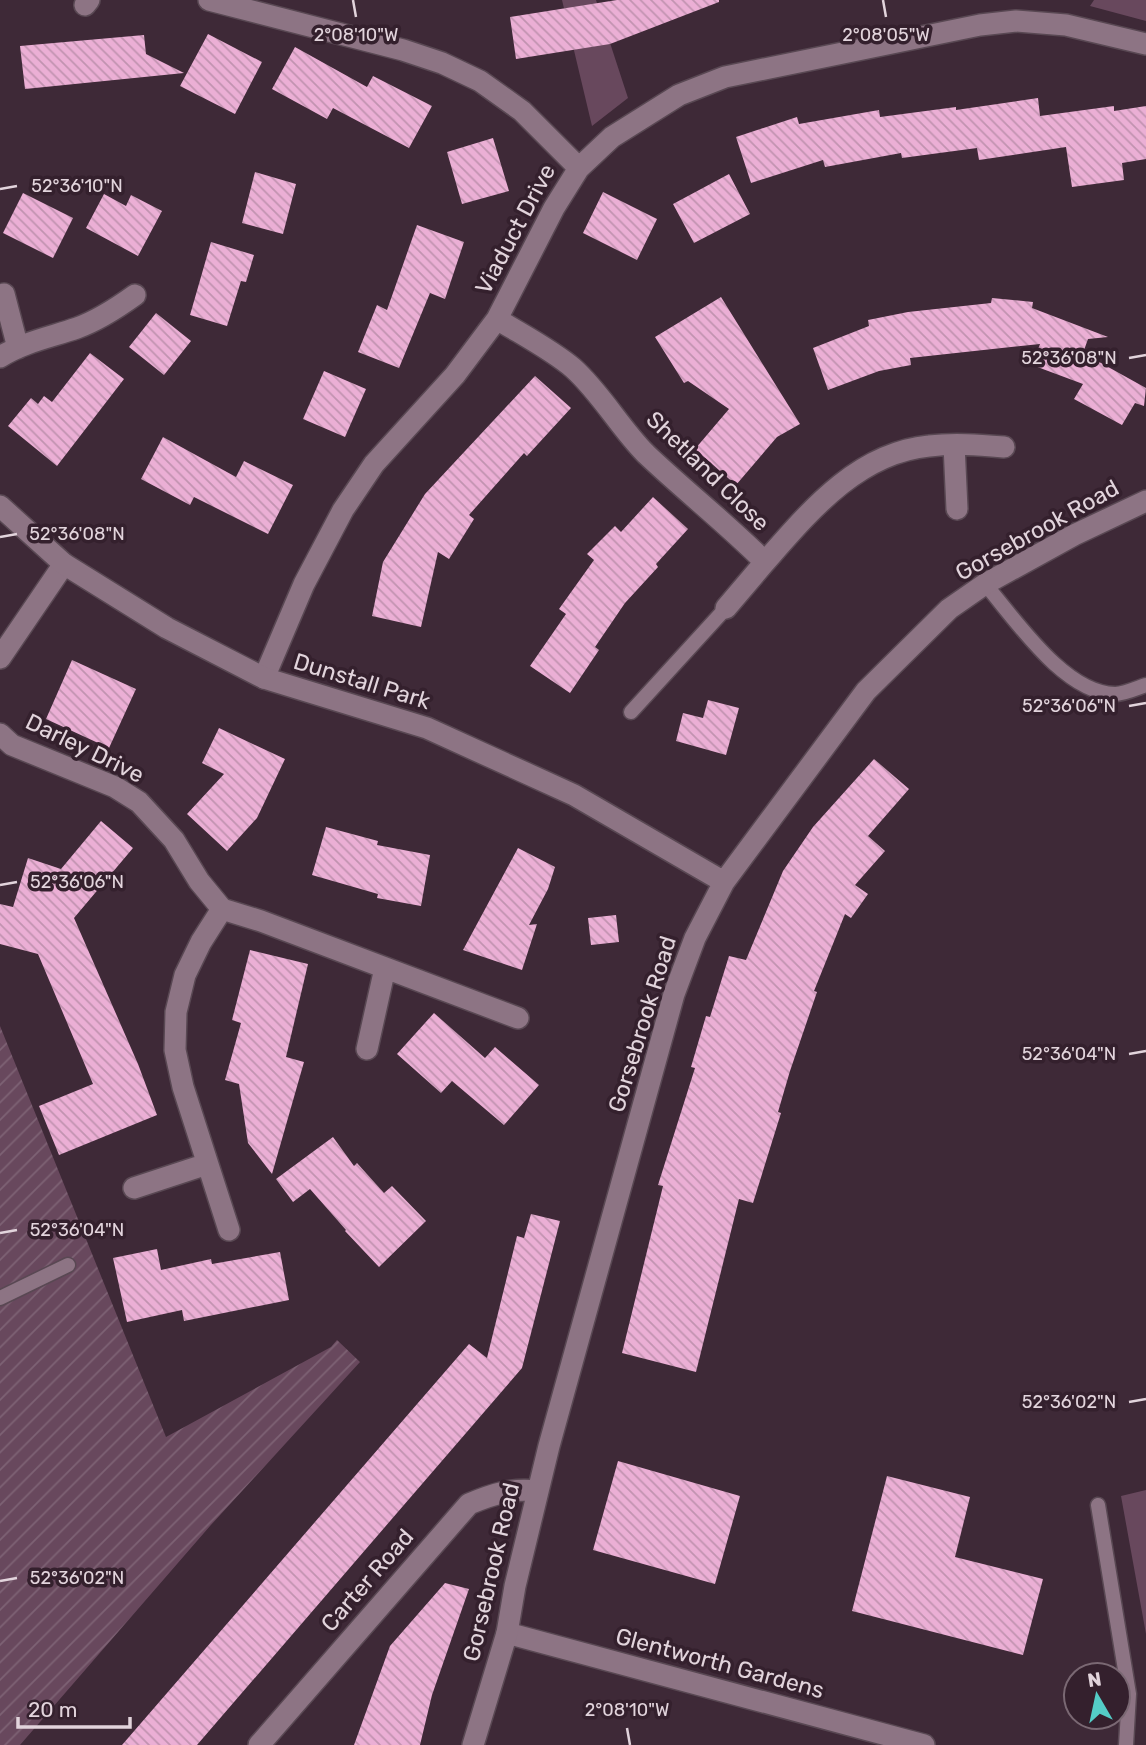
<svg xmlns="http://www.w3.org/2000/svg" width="1146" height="1745" viewBox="0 0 1146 1745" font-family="Rubik,sans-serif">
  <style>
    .park { fill: #68485d }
    .garden { fill: url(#garden-furrows) }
    .building { fill: url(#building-back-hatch) }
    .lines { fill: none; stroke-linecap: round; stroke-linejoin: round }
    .lane-casing { stroke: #594853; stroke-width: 17 }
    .street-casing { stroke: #594853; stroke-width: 24 }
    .secondary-casing { stroke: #594853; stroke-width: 24 }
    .lane { stroke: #8d7484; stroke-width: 14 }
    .street { stroke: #8d7484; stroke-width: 21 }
    .secondary { stroke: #8d7484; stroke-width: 21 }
    .ticks { fill: none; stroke: #e2d4dc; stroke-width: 2.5 }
    .labels { text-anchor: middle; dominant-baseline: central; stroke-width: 7; stroke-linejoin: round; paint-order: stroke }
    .street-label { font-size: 23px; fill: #e2d4dc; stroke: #34202d }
    .ticks-label { font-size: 18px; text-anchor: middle; fill: #e2d4dc; stroke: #34202d; stroke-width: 7; stroke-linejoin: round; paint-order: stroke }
  </style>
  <defs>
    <pattern id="garden-furrows" width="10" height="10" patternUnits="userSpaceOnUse" patternTransform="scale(1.75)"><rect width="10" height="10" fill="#68485d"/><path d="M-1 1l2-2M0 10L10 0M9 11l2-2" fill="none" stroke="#7d6274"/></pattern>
    <pattern id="building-back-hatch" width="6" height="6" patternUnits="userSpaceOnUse" patternTransform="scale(1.75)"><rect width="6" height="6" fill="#ebafd5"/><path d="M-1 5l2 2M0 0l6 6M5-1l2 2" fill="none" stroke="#c193b0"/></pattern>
  </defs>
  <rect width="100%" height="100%" fill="#3e2937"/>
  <path class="park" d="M562 0H596L628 98 592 126Z
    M1094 0H1146V21L1090 6Z
    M1146 1490V1634L1121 1496Z"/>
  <path class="garden" d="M0 1026 166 1437 331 1347 337 1340 360 1362 210 1526 20 1745H0Z"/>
  <path class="building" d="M617 0H719V2L610 44 516 59 510 17Z
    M208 34 262 62 235 114 180 86Z
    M144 35 146 54 184 73 25 89 20 46Z
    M295 47 367 87 373 76 432 106 409 148 333 108 327 119 272 89Z
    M1038 98 1040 116 1114 106V111L1146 106V159L1122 163 1124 180 1072 187 1066 147 979 160 977 148 902 158 901 153 825 167 823 160 751 183 736 137 797 117 799 124 879 110 880 117 956 107V110Z
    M493 138 509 191 462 204 447 152Z
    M255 172 296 184 283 234 242 223Z
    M729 174 750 214 694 243 673 204Z
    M603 192 657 219 637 260 583 233Z
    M23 193 73 218 53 258 3 233Z
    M104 194 126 206 131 195 162 211 138 256 86 228Z
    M417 225 464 242 445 299 430 293 399 368 358 352 377 305 387 310Z
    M211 242 254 255 246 282 241 281 227 326 190 315Z
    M721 297 800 424 777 437 736 485 695 449 729 409 688 381 684 383 655 337Z
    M992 298 1033 302 1032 308 1108 337 1088 339 1083 353 1146 388 1144 406 1135 403 1122 425 1074 399 1083 384 1032 365 1040 344 910 358 911 365 879 371 828 390 813 348 869 326 868 320 908 312 991 303Z
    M156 313 191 341 164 375 129 347Z
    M90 353 124 379 57 466 8 426 31 398 38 404 44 396 52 402Z
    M324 371 366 389 345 437 303 419Z
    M535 376 571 408 527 456 524 453 469 515 474 519 449 559 438 552 421 627 372 616 383 562 425 494Z
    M163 437 236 477 244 461 293 485 268 534 194 497 190 505 141 479Z
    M653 497 688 529 656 564 658 567 625 603 595 647 599 650 570 693 530 666 566 614 559 609 594 560 587 554 615 526 621 532Z
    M72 660 136 689 109 748 46 719Z
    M708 700 739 708 726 755 676 741 683 713 703 718Z
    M219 728 285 759 257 818 227 851 187 814 224 774 202 763Z
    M874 759 909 789 868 836 885 851 855 885 868 894 851 918 845 914 814 991 817 992 790 1071 778 1112 781 1113 753 1203 739 1199 696 1372 622 1353 663 1186 658 1185 695 1068 691 1067 706 1016 710 1017 729 956 746 960 783 871 813 827Z
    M101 821 133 848 74 918 138 1064 157 1115 59 1155 39 1106 93 1084 38 954 0 944V904L13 907 28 858 61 869Z
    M326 827 378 841 377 845 430 855 421 906 377 898 378 894 312 875Z
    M518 848 555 867 548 889 529 925 537 924 522 970 463 950Z
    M616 915 619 942 591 945 588 918Z
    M250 950 308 964 286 1057 304 1062 272 1174 248 1143 239 1084 225 1080 241 1023 232 1020Z
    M434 1013 485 1058 495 1047 539 1085 504 1125 452 1081 441 1093 397 1054Z
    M333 1137 354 1166 357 1163 384 1193 392 1186 426 1221 379 1267 345 1231 346 1230 310 1189 293 1202 276 1179Z
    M531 1214 560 1221 522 1368 197 1745H122L469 1344 487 1358 517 1236 524 1238Z
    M157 1249 161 1270 211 1259 212 1264 280 1252 289 1300 184 1321 182 1310 127 1322 113 1258Z
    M618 1461 740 1496 715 1584 593 1550Z
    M887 1476 970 1497 955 1557 1043 1579 1023 1655 852 1611Z
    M445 1583 469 1589 432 1695 420 1745H354L390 1646Z"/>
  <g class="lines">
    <defs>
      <path id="lane" d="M985 584C1016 620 1064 693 1115 694 1124 694 1137 688 1146 685
        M631 712 726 608
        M0 1298 68 1265
        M1098 1505 1129 1694 1126 1745"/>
      <path id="street" d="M209 0 403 50 442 63 480 81 522 111 579 168
        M85 5 89 0
        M4 294 18 348
        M497 319C521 334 552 350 573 368 601 393 620 428 646 454 685 491 727 524 765 562 809 512 857 453 929 446 954 443 979 445 1004 447
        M0 357C24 342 51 337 77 328 99 320 117 308 135 295
        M954 445 957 509
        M726 608 765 562
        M0 658 64 564
        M264 678 304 584 343 510 374 464 455 375 497 319 554 208 579 168 612 137 679 95 725 77 980 25 1016 21 1066 25 1146 44
        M0 734 12 745 115 787 139 802 174 840 199 881 222 909 261 921 518 1018
        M222 909 201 942 185 975 176 1012 175 1050 183 1087 229 1230
        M367 1049 385 968
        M134 1188 207 1164
        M507 1633 924 1745
        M259 1745 469 1504C493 1494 511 1488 537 1491"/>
      <path id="secondary" d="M0 506 64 564 167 628 264 678 427 728 574 795 724 882
        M473 1745 507 1633 515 1586 549 1446 674 994 695 938 724 882 866 691 949 609 985 584 1074 535 1146 501"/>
    </defs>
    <use href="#lane" class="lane-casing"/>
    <use href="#street" class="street-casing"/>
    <use href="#secondary" class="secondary-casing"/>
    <use href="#lane" class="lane"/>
    <use href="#street" class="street"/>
    <use href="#secondary" class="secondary"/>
  </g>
  <path class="ticks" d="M353 0 356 17M883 0 886 17M0 189 17 186M1129 358 1146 355M0 537 17 534M1129 706 1146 703M0 885 17 882M1129 1054 1146 1051M0 1233 17 1230M1129 1402 1146 1399M0 1581 17 1578M627 1728 630 1745"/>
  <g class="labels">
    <g class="street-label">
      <text transform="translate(515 229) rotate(-62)">Viaduct Drive</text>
      <text transform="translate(708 471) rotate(44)">Shetland Close</text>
      <text transform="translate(1037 530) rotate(-29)">Gorsebrook Road</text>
      <text transform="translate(362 681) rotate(17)">Dunstall Park</text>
      <text transform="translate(85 748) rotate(26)">Darley Drive</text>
      <text transform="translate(642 1024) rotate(-73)">Gorsebrook Road</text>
      <text transform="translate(491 1572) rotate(-77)">Gorsebrook Road</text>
      <text transform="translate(367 1580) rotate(-49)">Carter Road</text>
      <text transform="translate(720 1663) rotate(15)">Glentworth Gardens</text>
    </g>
  </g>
  <g class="ticks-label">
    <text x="356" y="41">2°08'10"W</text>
    <text x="886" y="41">2°08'05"W</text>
    <text x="77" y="192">52°36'10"N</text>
    <text x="1069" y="364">52°36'08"N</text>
    <text x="77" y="540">52°36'08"N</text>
    <text x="1069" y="712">52°36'06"N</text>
    <text x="77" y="888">52°36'06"N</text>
    <text x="1069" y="1060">52°36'04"N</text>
    <text x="77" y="1236">52°36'04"N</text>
    <text x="1069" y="1408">52°36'02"N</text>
    <text x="77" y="1584">52°36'02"N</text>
    <text x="627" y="1716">2°08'10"W</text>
  </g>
  <g transform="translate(1097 1696) rotate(351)"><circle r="33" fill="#34202d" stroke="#7a6873" stroke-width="2"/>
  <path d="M0-5L12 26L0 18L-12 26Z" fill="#54cdc7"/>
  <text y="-10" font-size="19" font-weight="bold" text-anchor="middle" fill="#e2d4dc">N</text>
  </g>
  <path d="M18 1717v10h112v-10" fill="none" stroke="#e2d4dc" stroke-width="3.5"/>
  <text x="28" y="1717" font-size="21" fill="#e2d4dc" stroke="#34202d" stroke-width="5" paint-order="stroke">20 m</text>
</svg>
